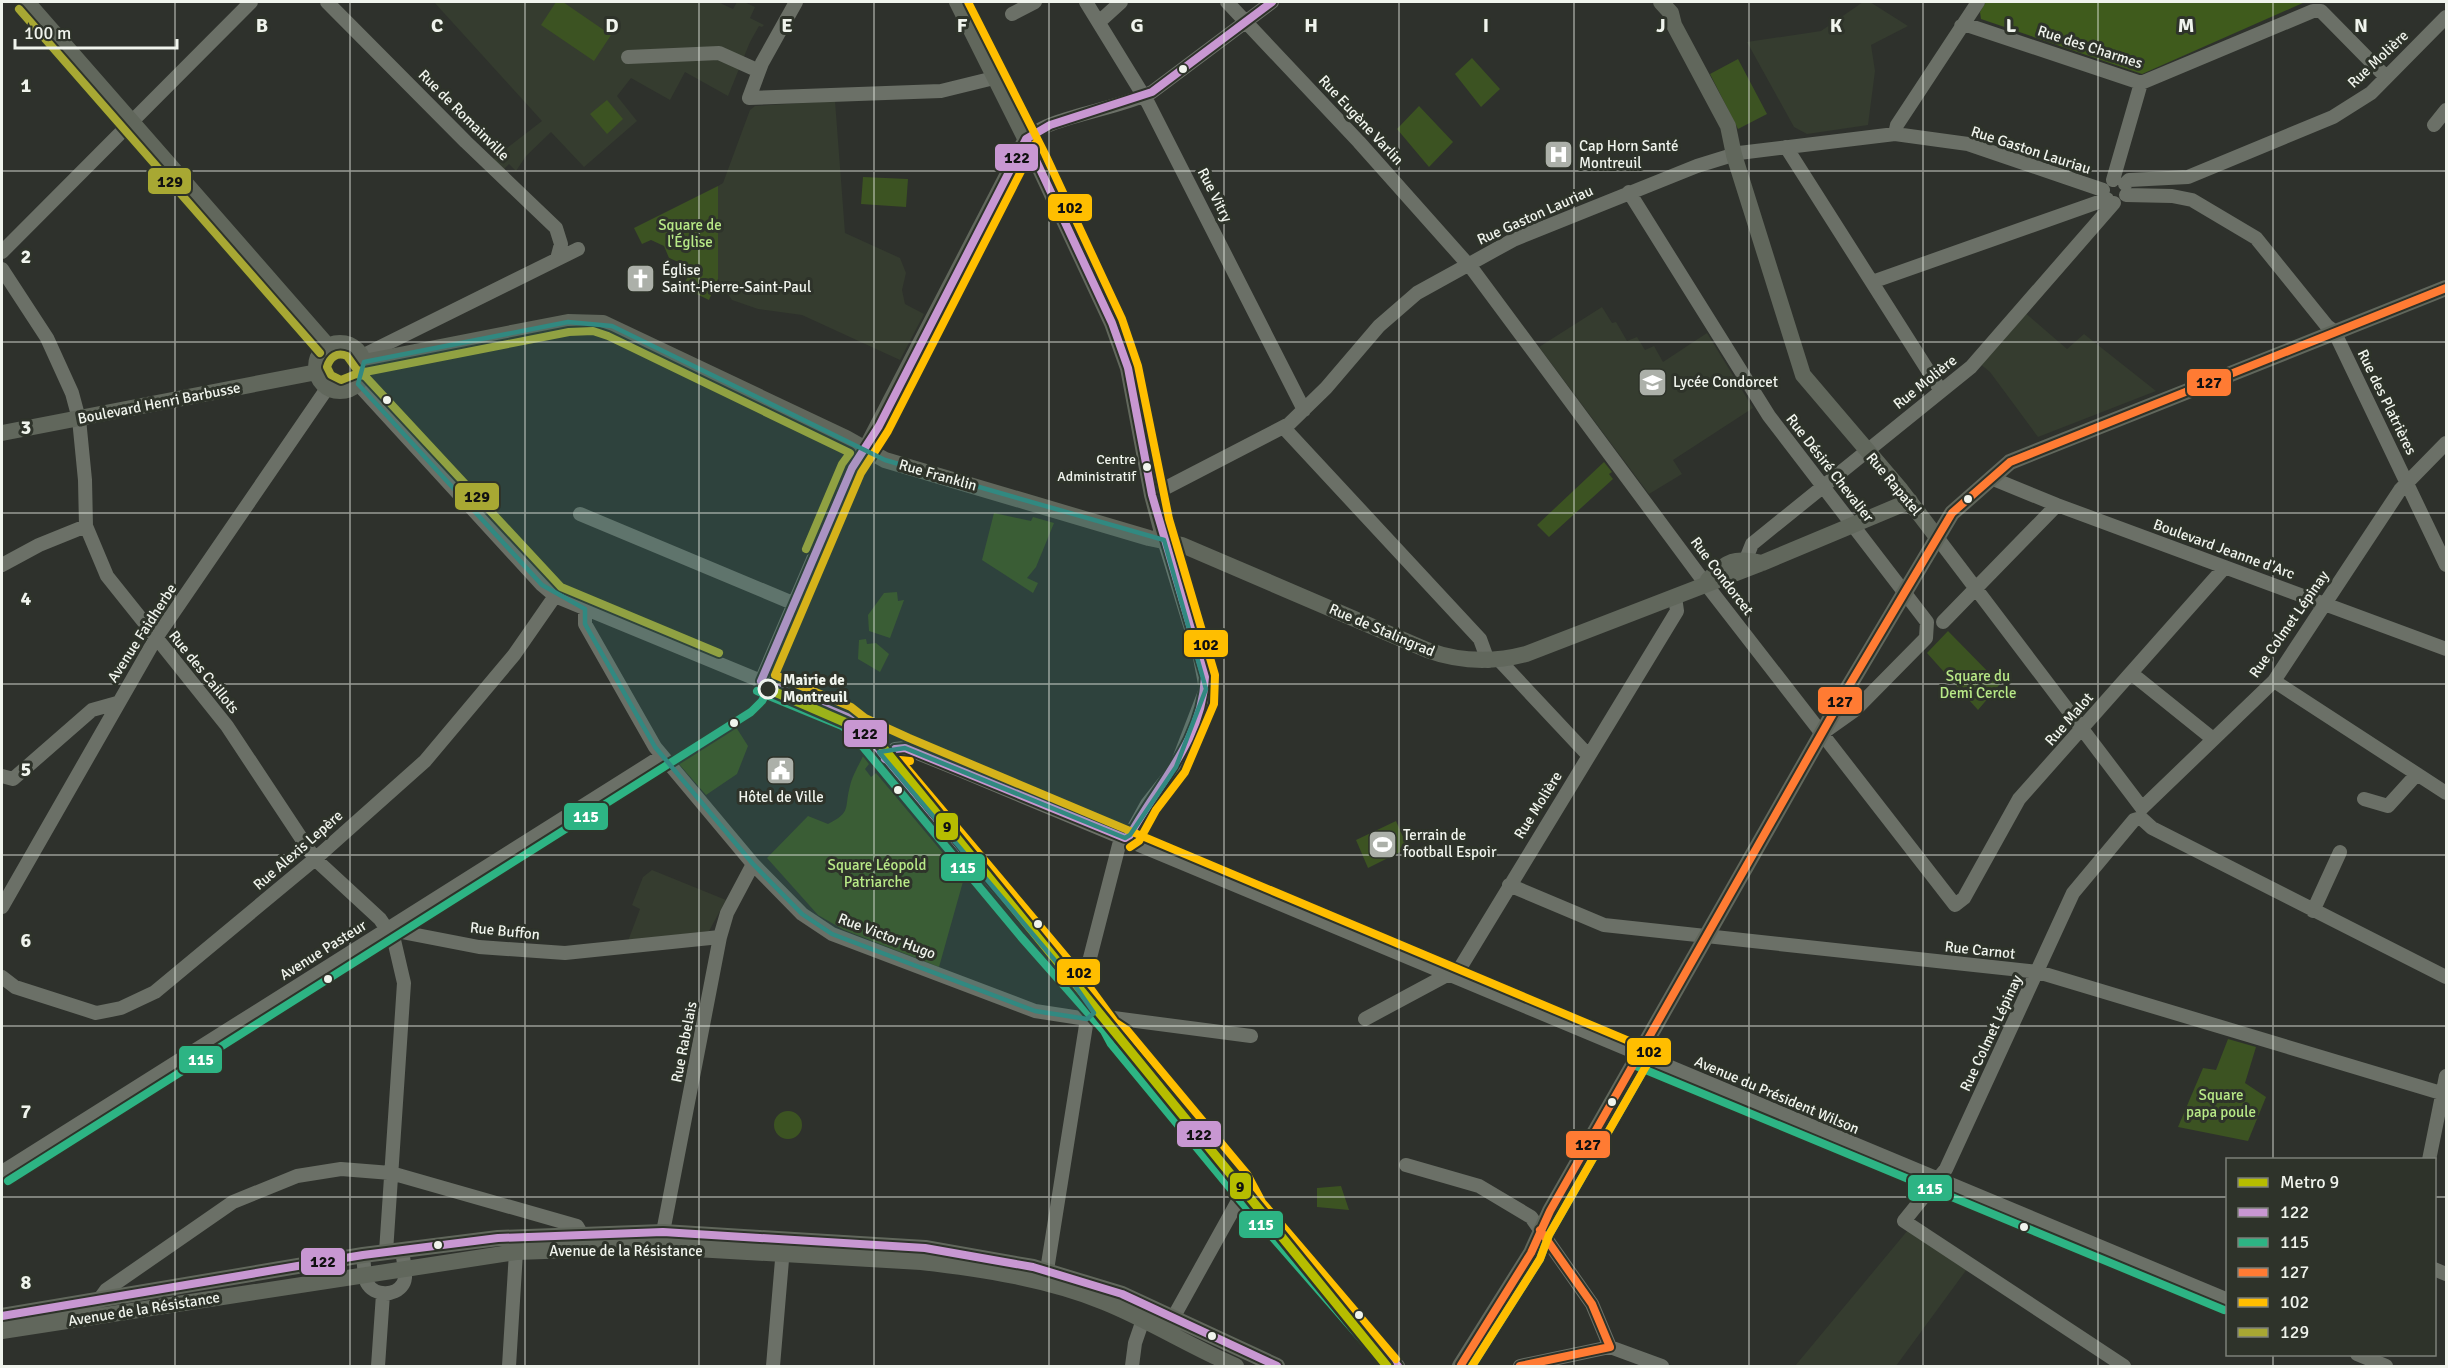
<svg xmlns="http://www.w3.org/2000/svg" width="2448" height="1368" viewBox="0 0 2448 1368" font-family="Signika,sans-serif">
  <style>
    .built { fill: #353c2f }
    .green { fill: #3c5322 }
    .forest { fill: #3f5b1c }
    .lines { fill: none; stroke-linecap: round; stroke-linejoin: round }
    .minor { stroke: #6b7067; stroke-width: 14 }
    .major { stroke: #61675c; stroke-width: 16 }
    .bus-1-casing { stroke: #2e332a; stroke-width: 12 }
    .bus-2-casing { stroke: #2e332a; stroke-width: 12 }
    .bus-3-casing { stroke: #2e332a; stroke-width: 12 }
    .bus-4-casing { stroke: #2e332a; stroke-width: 12 }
    .bus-5-casing { stroke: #2e332a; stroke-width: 12 }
    .bus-1 { stroke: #c897d2; stroke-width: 8 }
    .bus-2 { stroke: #2db484; stroke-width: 8 }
    .bus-3 { stroke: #ff7b33; stroke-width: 8 }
    .bus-4 { stroke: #ffbe00; stroke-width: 8 }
    .bus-5 { stroke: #a8a833; stroke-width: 8 }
    .metro-1-casing { stroke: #2e332a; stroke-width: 14 }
    .metro-1 { stroke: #b6bd00; stroke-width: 9 }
    .marked { fill: #318981; fill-opacity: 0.2; stroke: #318981; stroke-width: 4.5; stroke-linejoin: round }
    .grid { fill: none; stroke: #f0f4ed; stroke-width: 1.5; stroke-opacity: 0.55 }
    .bus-dot { fill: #f0f4ed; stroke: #2e332a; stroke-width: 2 }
    .stop-dot { fill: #2e332a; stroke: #f0f4ed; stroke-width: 3 }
    .labels { text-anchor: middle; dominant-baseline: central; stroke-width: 6; stroke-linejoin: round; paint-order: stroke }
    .bus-label { font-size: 14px; fill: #f0f4ed; stroke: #2e332a; text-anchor: end }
    .street-label { font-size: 15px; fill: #f0f4ed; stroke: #2e332a }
    .poi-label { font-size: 15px; fill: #f0f4ed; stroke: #2e332a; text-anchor: start }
    .park-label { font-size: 15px; fill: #b8e987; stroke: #2e332a }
    .stop-label { font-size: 15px; font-weight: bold; fill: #f0f4ed; stroke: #2e332a; text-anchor: start }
    .grid-label { font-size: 20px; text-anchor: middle; font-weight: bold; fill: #f0f4ed; stroke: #2e332a; stroke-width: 6; stroke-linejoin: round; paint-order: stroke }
    .line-badge { stroke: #2e332a; stroke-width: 2 }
    .badge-label { font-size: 16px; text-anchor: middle; font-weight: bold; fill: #fff }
    .pale-badge-label { font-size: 16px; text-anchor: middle; font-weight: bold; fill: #111 }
  </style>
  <rect width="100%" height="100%" fill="#2e312c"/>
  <path class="built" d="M434 2H718L733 9 737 2H744L755 7 750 18 764 25 762 27 759 26 750 42 728 96 685 72 670 100 631 78 617 96 637 121 584 167 551 132 526 156 516 171 509 164 504 169 493 159 542 121Z
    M1863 2H1870L1908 26 1871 45 1875 71 1868 125 1807 134 1794 127 1747 42 1821 31Z
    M835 101 845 233 900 258 906 273 902 290 905 304 924 314 900 360 802 315 758 309 732 300 718 279V186L723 183 750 110 755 106Z
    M1602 307 1612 323 1616 322 1627 341 1637 337 1645 350 1654 346 1663 362 1707 333 1753 408 1673 460 1682 474 1649 494 1539 347Z
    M2023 311 2067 349 2084 334 2156 391 2038 437 1990 372 1979 363Z
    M652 870 726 900 709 931 628 941 640 909 632 905 643 877Z
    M1908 1230 1967 1269 1896 1366H1795Z"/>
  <path class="green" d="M556 2H563L611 35 594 61 541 25Z
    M1472 58 1500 89 1481 107 1455 74Z
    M1738 59 1767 114 1738 129 1710 74Z
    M607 100 623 119 607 134 590 114Z
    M1419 106 1453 142 1429 167 1397 129Z
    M863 177 908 179 906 207 861 204Z
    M718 186V279L709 300 682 287 693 268 669 258 664 246 651 240 642 244 634 228Z
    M1604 462 1612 472 1609 474 1613 479 1549 537 1537 525Z
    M994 513 1031 521 1033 517 1054 523 1036 567 1027 578 1038 583 1033 593 982 560Z
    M897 592 898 601 904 600 890 638 869 631 868 615 884 593Z
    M1948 631 2000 684 1978 710 1927 653Z
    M866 639 867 644 876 643 889 654 880 672 858 659 859 640Z
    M734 724 748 746 737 774 706 795 679 764V759Z
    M863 756 869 764 865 769 871 777 876 773 964 878 939 967 844 930 818 915 767 858 808 816 828 824C852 812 844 808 850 786 852 776 859 765 863 756Z
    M1396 821 1408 848 1368 868 1356 840Z
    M2228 1039 2256 1047 2245 1083 2266 1097 2248 1141 2178 1127 2203 1068 2216 1070Z
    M774 1125a14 14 0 1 1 28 0a14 14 0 1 1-28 0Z
    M1341 1186 1349 1210 1317 1207V1188Z"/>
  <path class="forest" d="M1986 2H2305L2142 74 1981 19 1980 12Z"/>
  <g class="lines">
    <path class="minor" d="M327 2 466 142 556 228 561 244 557 259
      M796 2 762 63 749 98 941 91 994 78
      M1086 2 1148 103 1304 410
      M1227 2 1359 142 1473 270 1705 583 1955 905 1964 898 2019 799 2225 567
      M1012 14 1035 2
      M1099 22 1121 2
      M1961 26H1970L2141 83 2313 11H2321L2386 77
      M628 57 719 53 759 71
      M2434 125 2446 110
      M1895 134 1897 125 1978 2
      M1026 139C1046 117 1120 109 1152 92L1272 2
      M1786 147 1941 391
      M2113 180 2141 83
      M2125 184 2129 180 2188 177 2333 117 2371 93 2446 17
      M1629 192 1769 416 1927 622 1926 638 1855 710 1824 732
      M2126 195 2172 196 2192 200 2256 238 2327 326 2334 331 2446 565
      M2 252 251 2
      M2 269 47 338 72 393 79 419 85 480 86 526 107 576 227 726 315 859 380 919 394 940 404 983 386 1252
      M1872 282 2107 199
      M362 356 578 249
      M358 384 542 585 555 596 761 681 852 468 865 450
      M1284 428 1480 639 1488 661
      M1991 478 2057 505 2446 649
      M1152 495 1289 424 1326 388 1379 326 1417 293 1513 240 1697 166 1739 153 1895 134 1968 144 2103 190
      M580 514 795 604
      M1936 536 2142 808 2274 681 2400 490 2446 443
      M2 565 39 545 86 526
      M1746 569V559L1752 544 1971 367 2114 203
      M585 609V624L655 747 753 864 802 914 832 934 1035 1011 1087 1019
      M1943 622 2057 505
      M1499 660 1588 755
      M2131 673 2213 739
      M2274 681 2446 793
      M2 776 13 779 92 710 117 703
      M2364 799 2388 806 2417 774
      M1509 885 1604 925 2038 972 2441 1093
      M2 907 156 638 328 387
      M2313 911 2340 852
      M386 929 479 947 565 953 720 937
      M2 977 15 987 96 1013 121 1008 155 992 315 859 425 761 514 655 555 596
      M1082 989 1119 845 1130 835 1147 804 1176 767 1206 689 1200 658 1164 540
      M1106 1017 1251 1036
      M1365 1019 1460 968 1677 611 1675 597
      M2429 1160 2446 1076
      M1406 1165 1479 1186 1531 1217 1592 1304 1610 1347
      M2 1172 662 756
      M663 1232 720 937 727 913 753 864
      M363 1255C364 1263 364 1276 367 1283 374 1296 395 1297 403 1284 408 1276 403 1260 402 1251
      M2434 1269 2446 1274
      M1047 1270 1087 1019
      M98 1301 106 1290 233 1202 297 1176 341 1169 391 1173 577 1226 581 1233
      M1173 1318 1238 1201 1247 1192
      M2357 1354 2386 1366
      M378 1366 383 1294
      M509 1366 516 1252
      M773 1366 782 1260
      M1132 1366 1135 1343 1146 1311
      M1398 1366 1247 1192 1119 1037C1107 1013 1086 993 1067 975L885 759 895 749 905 748 962 771 2228 1300
      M1520 1366 1610 1347 1662 1366
      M2124 1366 1904 1221 1946 1169 2073 893 2134 820 2141 818 2152 828 2446 977"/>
    <path class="major" d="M27 2 328 346
      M957 2 1035 158 1112 323 1128 368 1152 495 1164 540
      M1661 2 1671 13 1674 25 1728 126 1734 155 1803 375 1901 490 1936 536
      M316 367a24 24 0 1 1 48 0a24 24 0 1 1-48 0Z
      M364 362 568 322 603 323 846 438 885 460 1149 538 1182 545 1427 650C1460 662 1492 663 1526 654L1762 563 1910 501
      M2 433 317 372
      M865 450 1026 139
      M1708 580C1728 560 1734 557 1762 563
      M2 1316 363 1255 498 1238 663 1232 925 1248 1033 1267 1122 1294 1277 1366
      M2 1331 516 1252 661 1247 921 1262C982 1269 1047 1279 1104 1302 1149 1320 1191 1347 1236 1366
      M1460 1366 1531 1253 1550 1211 1843 696 1952 513 2010 462 2446 288"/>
    <defs>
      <path id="bus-1" d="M1272 2 1152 92 1050 125 1026 139 879 426 852 468 761 681 847 717 860 727 1029 930 1113 1025 1119 1037 1247 1192 1398 1366
        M885 759 895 749 905 748 1125 838 1130 835C1159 782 1202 741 1205 677L1152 495 1128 368 1112 323 1026 139
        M2 1316 363 1255 498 1238 663 1232 925 1248 1033 1267 1122 1294 1277 1366"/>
      <path id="bus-2" d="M757 691 842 726 853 735 1021 937 1104 1031 1111 1044 1239 1199 1385 1366
        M1636 1066 2224 1310
        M8 1181 751 712 762 701 770 686
        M1472 1366 1540 1259 1549 1235 1649 1061"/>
      <path id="bus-3" d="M1461 1365 1531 1253 1550 1211 1843 696 1952 513 2010 462 2446 288
        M1520 1366 1610 1347 1592 1304 1540 1230"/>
      <path id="bus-4" d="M968 2 1045 154 1122 319 1138 366 1169 519 1215 675 1214 704 1185 772 1156 810 1139 841 1130 847
        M1035 144 888 431 861 473 775 675 851 707 865 718 909 738 1648 1049 1650 1055 1649 1061 1549 1235 1540 1259 1472 1366
        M910 761 900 760 1077 970 1115 1022 1127 1030 1247 1174 1262 1202 1396 1359"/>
      <path id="bus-5" d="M19 9 320 353
        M719 653 561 587 365 376 356 374 341 380 331 375 327 367C330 357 337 352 347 356L357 370 365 372 569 332 593 331 608 336 850 453 842 464 806 549"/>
    </defs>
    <use href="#bus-1" class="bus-1-casing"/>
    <use href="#bus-2" class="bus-2-casing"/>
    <use href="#bus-3" class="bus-3-casing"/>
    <use href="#bus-4" class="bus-4-casing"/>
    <use href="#bus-5" class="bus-5-casing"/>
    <use href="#bus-1" class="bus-1"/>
    <use href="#bus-2" class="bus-2"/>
    <use href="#bus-3" class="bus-3"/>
    <use href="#bus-4" class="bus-4"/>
    <use href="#bus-5" class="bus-5"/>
    <defs>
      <path id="metro-1" d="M768 689 872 734 1387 1366"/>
    </defs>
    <use href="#metro-1" class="metro-1-casing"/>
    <use href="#metro-1" class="metro-1"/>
  </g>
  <path class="marked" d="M568 322 612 326 885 460 1164 540 1206 689 1176 767 1130 835 1125 838 905 748 879 752 1069 977 1094 1013 1087 1019 1035 1011 832 934 802 914 753 864 655 747 585 624V609L542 585 358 384 364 362Z"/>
  <path class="grid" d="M175 2V1366M350 2V1366M525 2V1366M699 2V1366M874 2V1366M1049 2V1366M1224 2V1366M1399 2V1366M1574 2V1366M1749 2V1366M1923 2V1366M2098 2V1366M2273 2V1160M2 171H2446M2 342H2446M2 513H2446M2 684H2446M2 855H2446M2 1026H2446M2 1197H2228M2434 1197H2446M2273 1354V1366"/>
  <defs>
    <symbol id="hospital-square" viewBox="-11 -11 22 22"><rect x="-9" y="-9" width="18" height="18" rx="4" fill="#acb0a9" stroke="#2e332a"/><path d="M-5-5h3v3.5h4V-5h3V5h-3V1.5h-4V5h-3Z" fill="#fff"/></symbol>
    <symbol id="church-square" viewBox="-11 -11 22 22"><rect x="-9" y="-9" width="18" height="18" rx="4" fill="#acb0a9" stroke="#2e332a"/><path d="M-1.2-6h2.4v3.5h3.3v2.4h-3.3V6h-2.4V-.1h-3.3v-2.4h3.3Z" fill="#fff"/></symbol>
    <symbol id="school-square" viewBox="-11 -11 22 22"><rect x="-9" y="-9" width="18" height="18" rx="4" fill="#acb0a9" stroke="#2e332a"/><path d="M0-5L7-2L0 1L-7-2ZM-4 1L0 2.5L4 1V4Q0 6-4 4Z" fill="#fff"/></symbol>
    <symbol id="civic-square" viewBox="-11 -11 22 22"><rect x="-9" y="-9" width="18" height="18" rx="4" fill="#acb0a9" stroke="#2e332a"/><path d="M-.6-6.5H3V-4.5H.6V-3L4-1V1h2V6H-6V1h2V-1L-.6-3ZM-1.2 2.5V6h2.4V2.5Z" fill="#fff"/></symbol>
    <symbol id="stadium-square" viewBox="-11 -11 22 22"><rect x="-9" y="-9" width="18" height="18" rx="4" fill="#acb0a9" stroke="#2e332a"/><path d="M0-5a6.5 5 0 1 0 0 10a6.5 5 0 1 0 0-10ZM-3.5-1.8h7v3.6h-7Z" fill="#fff"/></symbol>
  </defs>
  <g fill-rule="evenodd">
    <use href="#hospital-square" x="1542" y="138" width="33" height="33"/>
    <use href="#church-square" x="624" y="262" width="33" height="33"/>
    <use href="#school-square" x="1636" y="366" width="33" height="33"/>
    <use href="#civic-square" x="764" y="754" width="33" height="33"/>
    <use href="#stadium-square" x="1366" y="828" width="33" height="33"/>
  </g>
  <g class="bus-dot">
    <circle cx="1183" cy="69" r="5"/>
    <circle cx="387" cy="400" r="5"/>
    <circle cx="1147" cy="467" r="5"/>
    <circle cx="1968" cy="499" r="5"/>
    <circle cx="734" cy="723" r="5"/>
    <circle cx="898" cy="790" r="5"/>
    <circle cx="1038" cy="924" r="5"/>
    <circle cx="328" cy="979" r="5"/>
    <circle cx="1612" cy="1102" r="5"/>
    <circle cx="2024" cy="1227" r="5"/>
    <circle cx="438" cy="1245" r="5"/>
    <circle cx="1359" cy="1315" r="5"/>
    <circle cx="1212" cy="1336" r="5"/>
  </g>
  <circle class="stop-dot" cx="768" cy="689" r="9"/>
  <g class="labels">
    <g class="bus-label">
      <text x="1136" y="459">Centre<tspan x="1136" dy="17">Administratif</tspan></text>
    </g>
    <g class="street-label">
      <text transform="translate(2090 47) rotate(18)">Rue des Charmes</text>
      <text transform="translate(2378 59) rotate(-43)">Rue Molière</text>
      <text transform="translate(464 115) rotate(45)">Rue de Romainville</text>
      <text transform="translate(1361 120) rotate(47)">Rue Eugène Varlin</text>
      <text transform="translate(2031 150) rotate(18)">Rue Gaston Lauriau</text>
      <text transform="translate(1215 195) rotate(63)">Rue Vitry</text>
      <text transform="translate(1535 215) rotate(-24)">Rue Gaston Lauriau</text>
      <text transform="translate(1925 382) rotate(-39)">Rue Molière</text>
      <text transform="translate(2387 402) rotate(64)">Rue des Platrières</text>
      <text transform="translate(159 403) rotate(-11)">Boulevard Henri Barbusse</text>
      <text transform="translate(1830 468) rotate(52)">Rue Désiré Chevalier</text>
      <text transform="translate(938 475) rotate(16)">Rue Franklin</text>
      <text transform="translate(1894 484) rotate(50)">Rue Rapatel</text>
      <text transform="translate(2224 549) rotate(20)">Boulevard Jeanne d'Arc</text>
      <text transform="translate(1722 576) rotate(53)">Rue Condorcet</text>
      <text transform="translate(2289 624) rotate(-55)">Rue Colmet Lépinay</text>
      <text transform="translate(1382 630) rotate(23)">Rue de Stalingrad</text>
      <text transform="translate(142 633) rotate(-57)">Avenue Faidherbe</text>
      <text transform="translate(204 672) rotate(51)">Rue des Caillots</text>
      <text transform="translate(2069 719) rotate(-49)">Rue Malot</text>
      <text transform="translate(1538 805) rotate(-58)">Rue Molière</text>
      <text transform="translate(298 850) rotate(-41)">Rue Alexis Lepère</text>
      <text transform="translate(505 931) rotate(6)">Rue Buffon</text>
      <text transform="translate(887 936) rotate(21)">Rue Victor Hugo</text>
      <text transform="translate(323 950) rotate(-32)">Avenue Pasteur</text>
      <text transform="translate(1980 950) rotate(6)">Rue Carnot</text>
      <text transform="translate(1991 1033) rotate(-65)">Rue Colmet Lépinay</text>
      <text transform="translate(684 1042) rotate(-79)">Rue Rabelais</text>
      <text transform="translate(1777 1095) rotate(23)">Avenue du Président Wilson</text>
      <text x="626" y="1251">Avenue de la Résistance</text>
      <text transform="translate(144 1309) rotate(-9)">Avenue de la Résistance</text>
    </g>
    <g class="poi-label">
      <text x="1579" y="146">Cap Horn Santé<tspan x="1579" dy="17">Montreuil</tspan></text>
      <text x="662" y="270">Église<tspan x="662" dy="17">Saint-Pierre-Saint-Paul</tspan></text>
      <text x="1673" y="382">Lycée Condorcet</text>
      <text x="781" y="797" text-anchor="middle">Hôtel de Ville</text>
      <text x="1403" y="835">Terrain de<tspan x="1403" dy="17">football Espoir</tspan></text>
    </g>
    <g class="park-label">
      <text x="690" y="225">Square de<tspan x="690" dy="17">l'Église</tspan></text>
      <text x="1978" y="676">Square du<tspan x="1978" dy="17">Demi Cercle</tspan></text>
      <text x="877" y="865">Square Léopold<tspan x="877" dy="17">Patriarche</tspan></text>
      <text x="2221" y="1095">Square<tspan x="2221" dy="17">papa poule</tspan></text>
    </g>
    <g class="stop-label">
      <text x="783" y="680">Mairie de<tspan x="783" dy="17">Montreuil</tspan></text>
    </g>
  </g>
  <g class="grid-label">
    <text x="262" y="32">B</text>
    <text x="437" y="32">C</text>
    <text x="612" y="32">D</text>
    <text x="787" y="32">E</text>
    <text x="962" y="32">F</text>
    <text x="1137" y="32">G</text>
    <text x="1311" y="32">H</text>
    <text x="1486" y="32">I</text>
    <text x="1661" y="32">J</text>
    <text x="1836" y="32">K</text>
    <text x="2011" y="32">L</text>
    <text x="2186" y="32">M</text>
    <text x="2361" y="32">N</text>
    <text x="26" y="92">1</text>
    <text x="26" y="263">2</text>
    <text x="26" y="434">3</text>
    <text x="26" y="605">4</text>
    <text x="26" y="776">5</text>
    <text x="26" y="947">6</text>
    <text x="26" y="1118">7</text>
    <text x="26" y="1289">8</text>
  </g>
  <g class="line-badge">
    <rect x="994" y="143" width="45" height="29" rx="6" fill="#c897d2"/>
    <rect x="147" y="167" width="45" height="28" rx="6" fill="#a8a833"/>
    <rect x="1047" y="193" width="46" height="29" rx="6" fill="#ffbe00"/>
    <rect x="2186" y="368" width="46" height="29" rx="6" fill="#ff7b33"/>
    <rect x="454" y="482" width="46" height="29" rx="6" fill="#a8a833"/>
    <rect x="1183" y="629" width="46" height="29" rx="6" fill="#ffbe00"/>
    <rect x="1817" y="686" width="46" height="29" rx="6" fill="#ff7b33"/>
    <rect x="843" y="719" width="45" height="29" rx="6" fill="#c897d2"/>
    <rect x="563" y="802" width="46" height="29" rx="6" fill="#2db484"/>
    <rect x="935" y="812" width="24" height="29" rx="6" fill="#b6bd00"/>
    <rect x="940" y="853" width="46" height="29" rx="6" fill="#2db484"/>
    <rect x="1056" y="958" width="45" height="28" rx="6" fill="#ffbe00"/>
    <rect x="1626" y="1037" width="46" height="29" rx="6" fill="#ffbe00"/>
    <rect x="178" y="1045" width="45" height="29" rx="6" fill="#2db484"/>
    <rect x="1176" y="1120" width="46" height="28" rx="6" fill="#c897d2"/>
    <rect x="1565" y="1130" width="46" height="29" rx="6" fill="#ff7b33"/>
    <rect x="1229" y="1172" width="23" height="28" rx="6" fill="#b6bd00"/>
    <rect x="1907" y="1174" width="46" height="28" rx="6" fill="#2db484"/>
    <rect x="1238" y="1210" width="46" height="29" rx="6" fill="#2db484"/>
    <rect x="300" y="1247" width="46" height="29" rx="6" fill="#c897d2"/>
  </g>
  <g class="badge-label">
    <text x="586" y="822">115</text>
    <text x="963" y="873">115</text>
    <text x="201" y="1065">115</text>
    <text x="1930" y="1194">115</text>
    <text x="1261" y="1230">115</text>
  </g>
  <g class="pale-badge-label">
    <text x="1017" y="163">122</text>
    <text x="170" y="187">129</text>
    <text x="1070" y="213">102</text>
    <text x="2209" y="388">127</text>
    <text x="477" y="502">129</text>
    <text x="1206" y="650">102</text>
    <text x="1840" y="707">127</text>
    <text x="865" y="739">122</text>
    <text x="947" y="832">9</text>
    <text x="1079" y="978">102</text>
    <text x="1649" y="1057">102</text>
    <text x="1199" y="1140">122</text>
    <text x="1588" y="1150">127</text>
    <text x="1240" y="1192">9</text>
    <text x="323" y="1267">122</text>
  </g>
  <rect width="2448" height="1368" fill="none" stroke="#f0f4ed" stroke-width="6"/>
  <rect x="2226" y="1158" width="210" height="198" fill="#2e332a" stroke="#7c8078" stroke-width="1.5"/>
  <rect x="2238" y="1178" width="30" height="9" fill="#b6bd00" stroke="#7c8078" stroke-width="1.5"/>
  <text x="2280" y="1188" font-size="18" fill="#f0f4ed">Metro 9</text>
  <rect x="2238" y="1208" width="30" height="9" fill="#c897d2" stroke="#7c8078" stroke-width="1.5"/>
  <text x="2280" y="1218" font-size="18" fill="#f0f4ed">122</text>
  <rect x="2238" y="1238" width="30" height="9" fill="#2db484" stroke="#7c8078" stroke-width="1.5"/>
  <text x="2280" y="1248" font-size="18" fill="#f0f4ed">115</text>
  <rect x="2238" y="1268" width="30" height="9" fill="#ff7b33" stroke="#7c8078" stroke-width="1.5"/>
  <text x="2280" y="1278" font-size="18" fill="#f0f4ed">127</text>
  <rect x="2238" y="1298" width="30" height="9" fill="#ffbe00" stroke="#7c8078" stroke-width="1.5"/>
  <text x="2280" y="1308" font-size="18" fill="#f0f4ed">102</text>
  <rect x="2238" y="1328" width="30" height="9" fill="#a8a833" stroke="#7c8078" stroke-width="1.5"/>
  <text x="2280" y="1338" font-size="18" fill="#f0f4ed">129</text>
  <path d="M15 39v9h162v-9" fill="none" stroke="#f0f4ed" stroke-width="3"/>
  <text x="24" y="39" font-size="18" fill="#f0f4ed" stroke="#2e332a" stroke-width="4.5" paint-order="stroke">100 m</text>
</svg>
